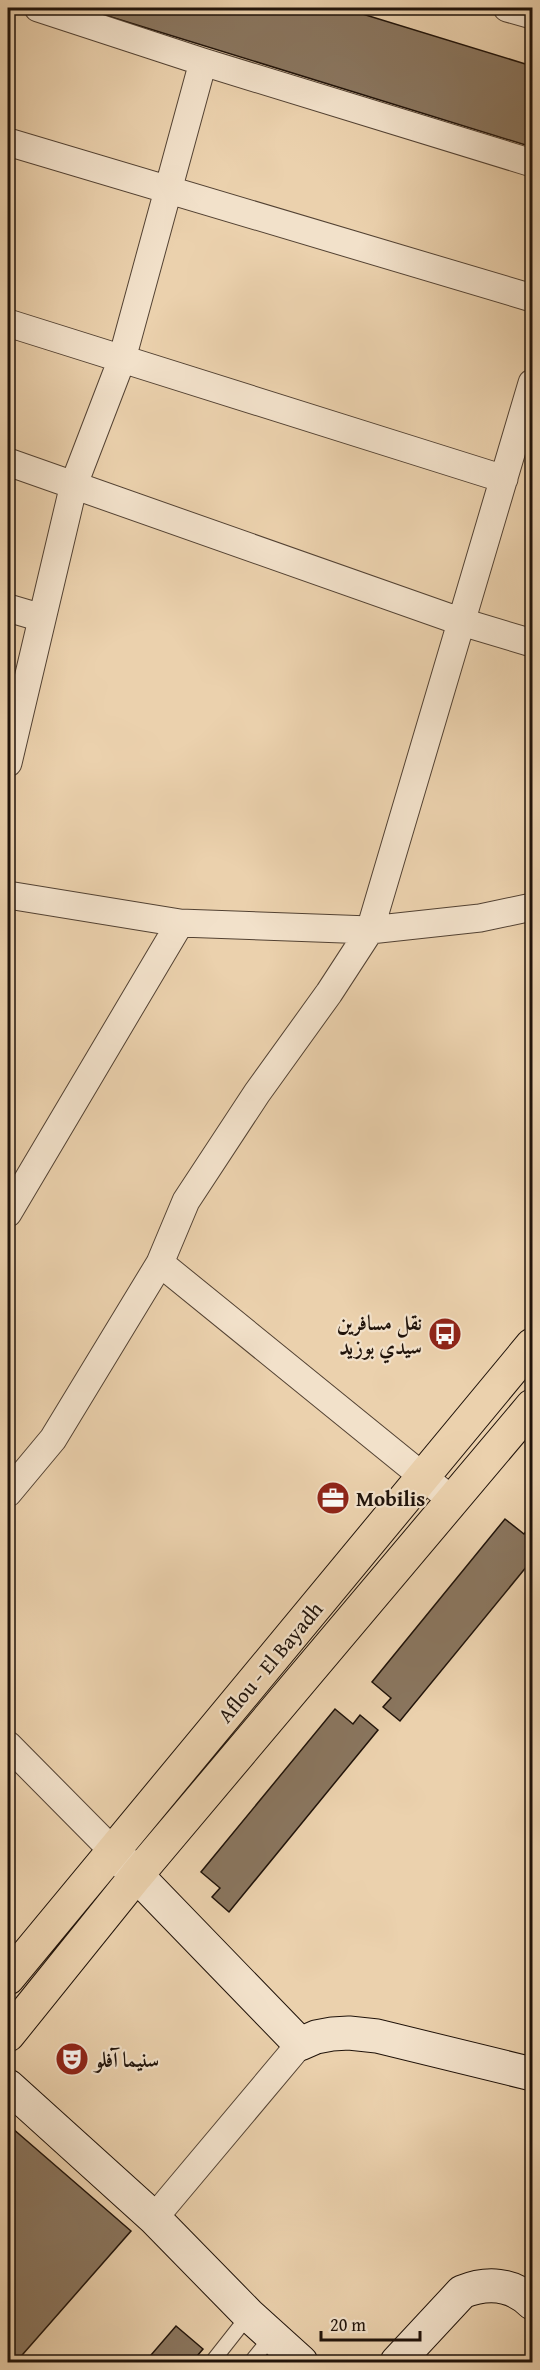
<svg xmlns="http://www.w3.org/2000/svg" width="540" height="2370" viewBox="0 0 540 2370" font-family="'Gentium Book Plus',Amiri,serif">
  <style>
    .building { fill: #8a765f; stroke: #20130a; stroke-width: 1.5 }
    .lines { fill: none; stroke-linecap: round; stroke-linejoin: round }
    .lane-casing { stroke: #534233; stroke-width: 16 }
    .street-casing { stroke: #534233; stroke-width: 29 }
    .secondary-casing { stroke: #20130a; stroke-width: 35 }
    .primary-casing { stroke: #20130a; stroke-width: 35 }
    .lane { stroke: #f2e1ca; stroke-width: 14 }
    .street { stroke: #f2e1ca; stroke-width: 27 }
    .secondary { stroke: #f2e1ca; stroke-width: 33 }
    .primary { stroke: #ebd1ad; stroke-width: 33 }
    .labels { text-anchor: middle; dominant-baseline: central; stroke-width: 4.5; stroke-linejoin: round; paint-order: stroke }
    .poi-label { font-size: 21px; font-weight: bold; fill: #20130a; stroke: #f2e1ca; text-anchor: start }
    .street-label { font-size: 21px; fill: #20130a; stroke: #f2e1ca }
  </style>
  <rect width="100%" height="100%" fill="#ebd1ad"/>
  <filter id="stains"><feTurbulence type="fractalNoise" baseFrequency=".00333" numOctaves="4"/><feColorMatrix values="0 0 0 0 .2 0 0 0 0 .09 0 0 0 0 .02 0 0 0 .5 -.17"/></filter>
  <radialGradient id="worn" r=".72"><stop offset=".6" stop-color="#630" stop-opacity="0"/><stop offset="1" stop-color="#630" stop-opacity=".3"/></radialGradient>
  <path class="building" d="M82 8H343L532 66V147Z
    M505 1519 524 1534 531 1525 532 1527V1560L400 1721 383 1707 391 1698 372 1682Z
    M335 1709 353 1724 360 1715 378 1730 229 1912 212 1897 220 1888 201 1872Z
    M12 2128 131 2231 16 2362H8V2133Z
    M176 2326 203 2349 192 2362H145Z"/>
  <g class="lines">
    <defs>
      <path id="lane" d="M212 2362 249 2315
        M251 2362 272 2336"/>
      <path id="street" d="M38 8 203 62 532 163
        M507 8 532 15
        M8 142 532 298
        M8 323 504 479
        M8 462 462 622 532 643
        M8 608 42 618
        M8 763 74 484 122 359 203 62
        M8 895 180 923 370 930 480 918 532 907
        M8 1213 180 923
        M160 1263 453 1501
        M8 1493 53 1439 160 1263 186 1201 257 1093 329 993 370 930 532 383
        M8 1745 113 1851
        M154 2218 300 2044"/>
      <path id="secondary" d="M117 1855 300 2044 316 2037 332 2034 349 2033 377 2036 532 2074
        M8 2086 154 2218 249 2315 301 2362
        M397 2362 462 2292C487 2282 512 2283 532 2303"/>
      <path id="primary" d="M8 1978 532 1345
        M8 2035 136 1876 532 1406"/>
    </defs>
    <use href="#lane" class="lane-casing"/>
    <use href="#street" class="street-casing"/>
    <use href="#secondary" class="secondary-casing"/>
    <use href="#primary" class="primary-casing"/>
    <use href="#lane" class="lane"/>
    <use href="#street" class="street"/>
    <use href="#secondary" class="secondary"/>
    <use href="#primary" class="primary"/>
  </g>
  <defs>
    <symbol id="bus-disc" viewBox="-11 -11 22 22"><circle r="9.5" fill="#8f2418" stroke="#f2e1ca"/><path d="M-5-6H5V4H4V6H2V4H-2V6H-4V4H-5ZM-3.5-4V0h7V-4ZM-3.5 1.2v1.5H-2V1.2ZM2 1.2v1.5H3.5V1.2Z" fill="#fff"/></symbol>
    <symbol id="office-disc" viewBox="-11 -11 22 22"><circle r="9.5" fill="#8f2418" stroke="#f2e1ca"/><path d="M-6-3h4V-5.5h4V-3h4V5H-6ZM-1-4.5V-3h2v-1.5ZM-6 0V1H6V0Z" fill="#fff"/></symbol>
    <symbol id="theatre-disc" viewBox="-11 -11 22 22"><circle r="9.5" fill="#8f2418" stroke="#f2e1ca"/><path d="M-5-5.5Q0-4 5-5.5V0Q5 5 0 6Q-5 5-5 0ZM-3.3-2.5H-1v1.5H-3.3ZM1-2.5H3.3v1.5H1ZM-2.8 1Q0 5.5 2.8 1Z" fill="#fff"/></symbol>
  </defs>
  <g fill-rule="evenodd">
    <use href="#bus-disc" x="426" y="1315" width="38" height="38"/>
    <use href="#office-disc" x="314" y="1479" width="38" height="38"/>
    <use href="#theatre-disc" x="53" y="2040" width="38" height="38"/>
  </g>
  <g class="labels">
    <g class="poi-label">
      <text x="422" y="1322" text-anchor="end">نقل مسافرين<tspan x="422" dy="24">سيدي بوزيد</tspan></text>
      <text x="356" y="1498">Mobilis</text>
      <text x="95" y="2059">سنيما آفلو</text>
    </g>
    <g class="street-label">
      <text transform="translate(270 1662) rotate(-50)">Aflou - El Bayadh</text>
    </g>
  </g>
  <rect width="540" height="2370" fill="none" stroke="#ebd1ad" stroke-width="30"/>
  <rect x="9" y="9" width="522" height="2352" fill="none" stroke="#20130a" stroke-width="3"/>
  <rect x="15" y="15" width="510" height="2340" fill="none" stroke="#20130a" stroke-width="1.5"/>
  <path d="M321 2331v9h99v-9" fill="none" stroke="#20130a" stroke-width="3"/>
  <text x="330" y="2331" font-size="18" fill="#20130a" stroke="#f2e1ca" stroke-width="4.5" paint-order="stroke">20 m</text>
  <rect width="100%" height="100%" filter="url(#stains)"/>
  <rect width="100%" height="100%" fill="url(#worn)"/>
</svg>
